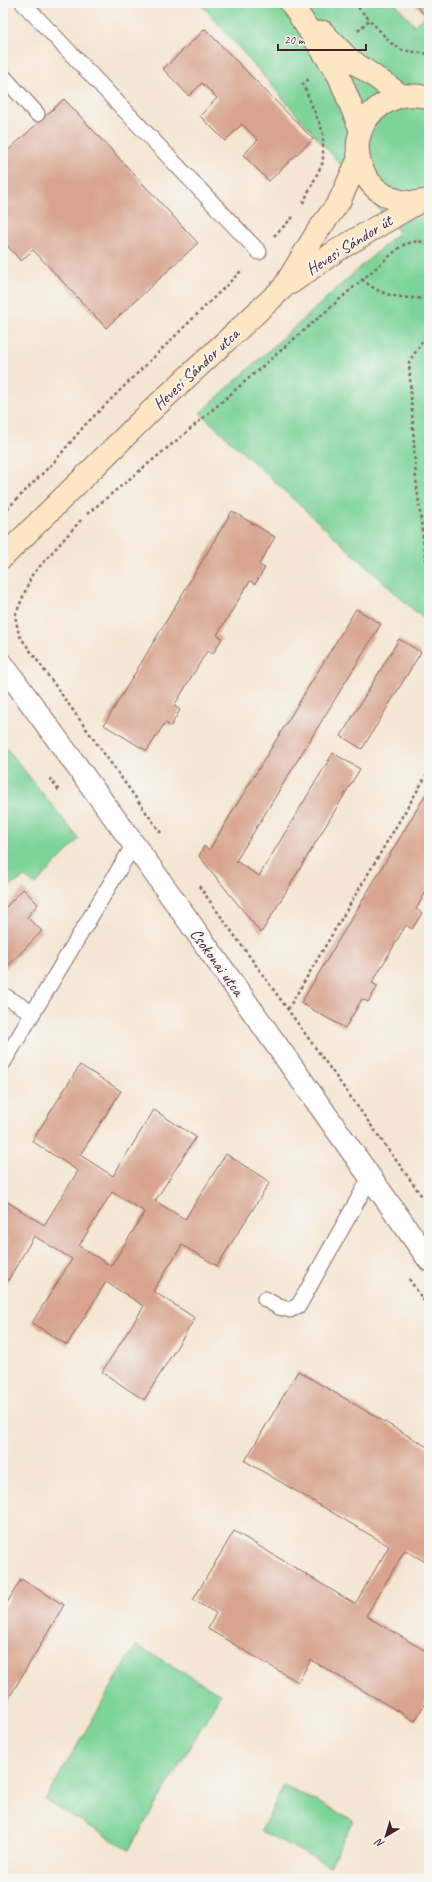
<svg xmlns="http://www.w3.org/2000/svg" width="432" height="1882" viewBox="0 0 432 1882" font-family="Caveat,sans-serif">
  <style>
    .green { fill: #7dd499; stroke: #647a62 }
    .building { fill: #d8a48f; fill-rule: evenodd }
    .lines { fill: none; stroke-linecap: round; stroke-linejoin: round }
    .service-casing { stroke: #866565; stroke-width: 17 }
    .minor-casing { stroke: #866565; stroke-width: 24 }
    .secondary-casing { stroke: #866565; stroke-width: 24 }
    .path { stroke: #866565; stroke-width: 2.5; stroke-dasharray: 3 3; stroke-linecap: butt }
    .service { stroke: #fff; stroke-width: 15 }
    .minor { stroke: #fff; stroke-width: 22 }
    .secondary { stroke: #fce6c4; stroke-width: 22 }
    .labels { text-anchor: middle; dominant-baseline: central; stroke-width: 3.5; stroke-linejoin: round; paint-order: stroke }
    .street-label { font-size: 17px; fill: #4a1f2b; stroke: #f6f6f2 }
  </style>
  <rect width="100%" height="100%" fill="#f6f6f2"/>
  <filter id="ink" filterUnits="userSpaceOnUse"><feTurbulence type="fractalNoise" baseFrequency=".025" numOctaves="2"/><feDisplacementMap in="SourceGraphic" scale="8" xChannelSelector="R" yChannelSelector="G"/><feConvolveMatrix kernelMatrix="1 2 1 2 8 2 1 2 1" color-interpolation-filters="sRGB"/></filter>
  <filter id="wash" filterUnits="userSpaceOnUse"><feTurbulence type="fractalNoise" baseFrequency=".012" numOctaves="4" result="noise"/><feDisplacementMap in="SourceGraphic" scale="16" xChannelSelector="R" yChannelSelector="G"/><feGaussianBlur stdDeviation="0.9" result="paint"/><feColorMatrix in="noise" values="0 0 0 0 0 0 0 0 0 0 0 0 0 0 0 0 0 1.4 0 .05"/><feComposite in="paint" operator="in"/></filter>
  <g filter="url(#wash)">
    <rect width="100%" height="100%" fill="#f4e6d2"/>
    <path class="green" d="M200 3H395L414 25 429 13V624L200 413 399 232Z
      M3 746H5L79 839 35 885 25 877 3 890Z
      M136 1645 221 1694 129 1850 45 1800Z
      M284 1785 353 1820 330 1866 261 1831Z"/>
    <g id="blocks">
      <path class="building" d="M414 3H429V16L427 18Z
        M205 29 313 139 269 181 243 155 258 140 242 124 225 141 200 116 217 98 202 83 189 96 163 69Z
        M64 99 198 243 106 328 33 250 21 261 3 241V155Z
        M232 511 275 537 259 565 265 568 255 584 250 581 217 635 222 638 213 654 207 651 174 706 180 710 171 726 165 723 147 751 104 725Z
        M356 609 381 624 236 861 259 876 333 753 360 769 261 933 199 856 204 846 209 850Z
        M399 639 421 652 362 749 341 736Z
        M429 789V887L416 909 422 913 412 929 406 925 372 983 378 986 368 1002 362 999 345 1028 301 1003Z
        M23 889 38 904 27 917 42 931 3 971V910Z
        M80 1065 121 1091 80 1155 113 1176 154 1110 196 1137 155 1201 185 1219 226 1154 270 1182 217 1266 182 1245 153 1291 195 1318 144 1400 102 1372 144 1306 106 1282 67 1345 32 1323 72 1259 34 1236 3 1289V1199L44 1225 78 1171 32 1141ZM112 1192 145 1212 111 1266 79 1246Z
        M298 1371 429 1448V1564L405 1550 366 1616 429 1653V1696L415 1721 311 1660 298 1682 208 1629 216 1613 193 1600 234 1531 355 1604 389 1546 245 1461Z
        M21 1579 64 1605 3 1708V1610Z"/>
    </g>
  </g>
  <g filter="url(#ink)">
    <use href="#blocks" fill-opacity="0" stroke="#866565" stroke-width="1"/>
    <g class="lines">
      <defs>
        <path id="service" d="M23 3 259 252
          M3 76 37 114
          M3 995 33 1013
          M3 1063 133 846
          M265 1299 279 1307 290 1310 299 1305 370 1178"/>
        <path id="minor" d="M3 665 151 868 429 1260"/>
        <path id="secondary" d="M291 3 339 76 361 131
          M323 32 348 58 401 95
          M429 98C415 94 403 94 391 100 329 127 361 217 429 200
          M291 283 336 251 417 203
          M3 557 154 408 283 288 317 232 339 202 359 158"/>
      </defs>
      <use href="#service" class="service-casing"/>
      <use href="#minor" class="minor-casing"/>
      <use href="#secondary" class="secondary-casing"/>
      <path class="path" d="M354 3 391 43 402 50 429 54
        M358 31 369 20
        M303 203 323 162V132L303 84 310 78
        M274 236 293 217
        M362 279C384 299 401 297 429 299
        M429 331 409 362 416 479 429 587
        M3 513 54 462 85 425 243 269
        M87 514 188 431 400 247C411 241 417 240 429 243
        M81 520 32 575 15 616 19 635 161 833
        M50 778 60 792
        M199 886 429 1206
        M288 1009 429 771
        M409 1279 429 1308"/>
      <use href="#service" class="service"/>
      <use href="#minor" class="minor"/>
      <use href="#secondary" class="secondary"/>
    </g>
  </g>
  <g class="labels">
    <g class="street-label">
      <text transform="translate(349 245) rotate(-32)">Hevesi Sándor út</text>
      <text transform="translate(196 369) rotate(-43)">Hevesi Sándor utca</text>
      <text transform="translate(217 962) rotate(54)">Csokonai utca</text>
    </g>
  </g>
  <rect width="432" height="1882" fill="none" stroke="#f6f6f2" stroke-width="16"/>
  <g transform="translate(386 1836) rotate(218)" stroke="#f6f6f2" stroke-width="3" paint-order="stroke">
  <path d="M0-3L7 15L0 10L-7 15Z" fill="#4a1f2b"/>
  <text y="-6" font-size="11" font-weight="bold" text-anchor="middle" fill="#4a1f2b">N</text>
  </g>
  <path d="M278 44v6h88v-6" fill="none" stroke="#4a1f2b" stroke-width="2"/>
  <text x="284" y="44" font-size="12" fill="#4a1f2b" stroke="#f6f6f2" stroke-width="3" paint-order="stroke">20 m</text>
</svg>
